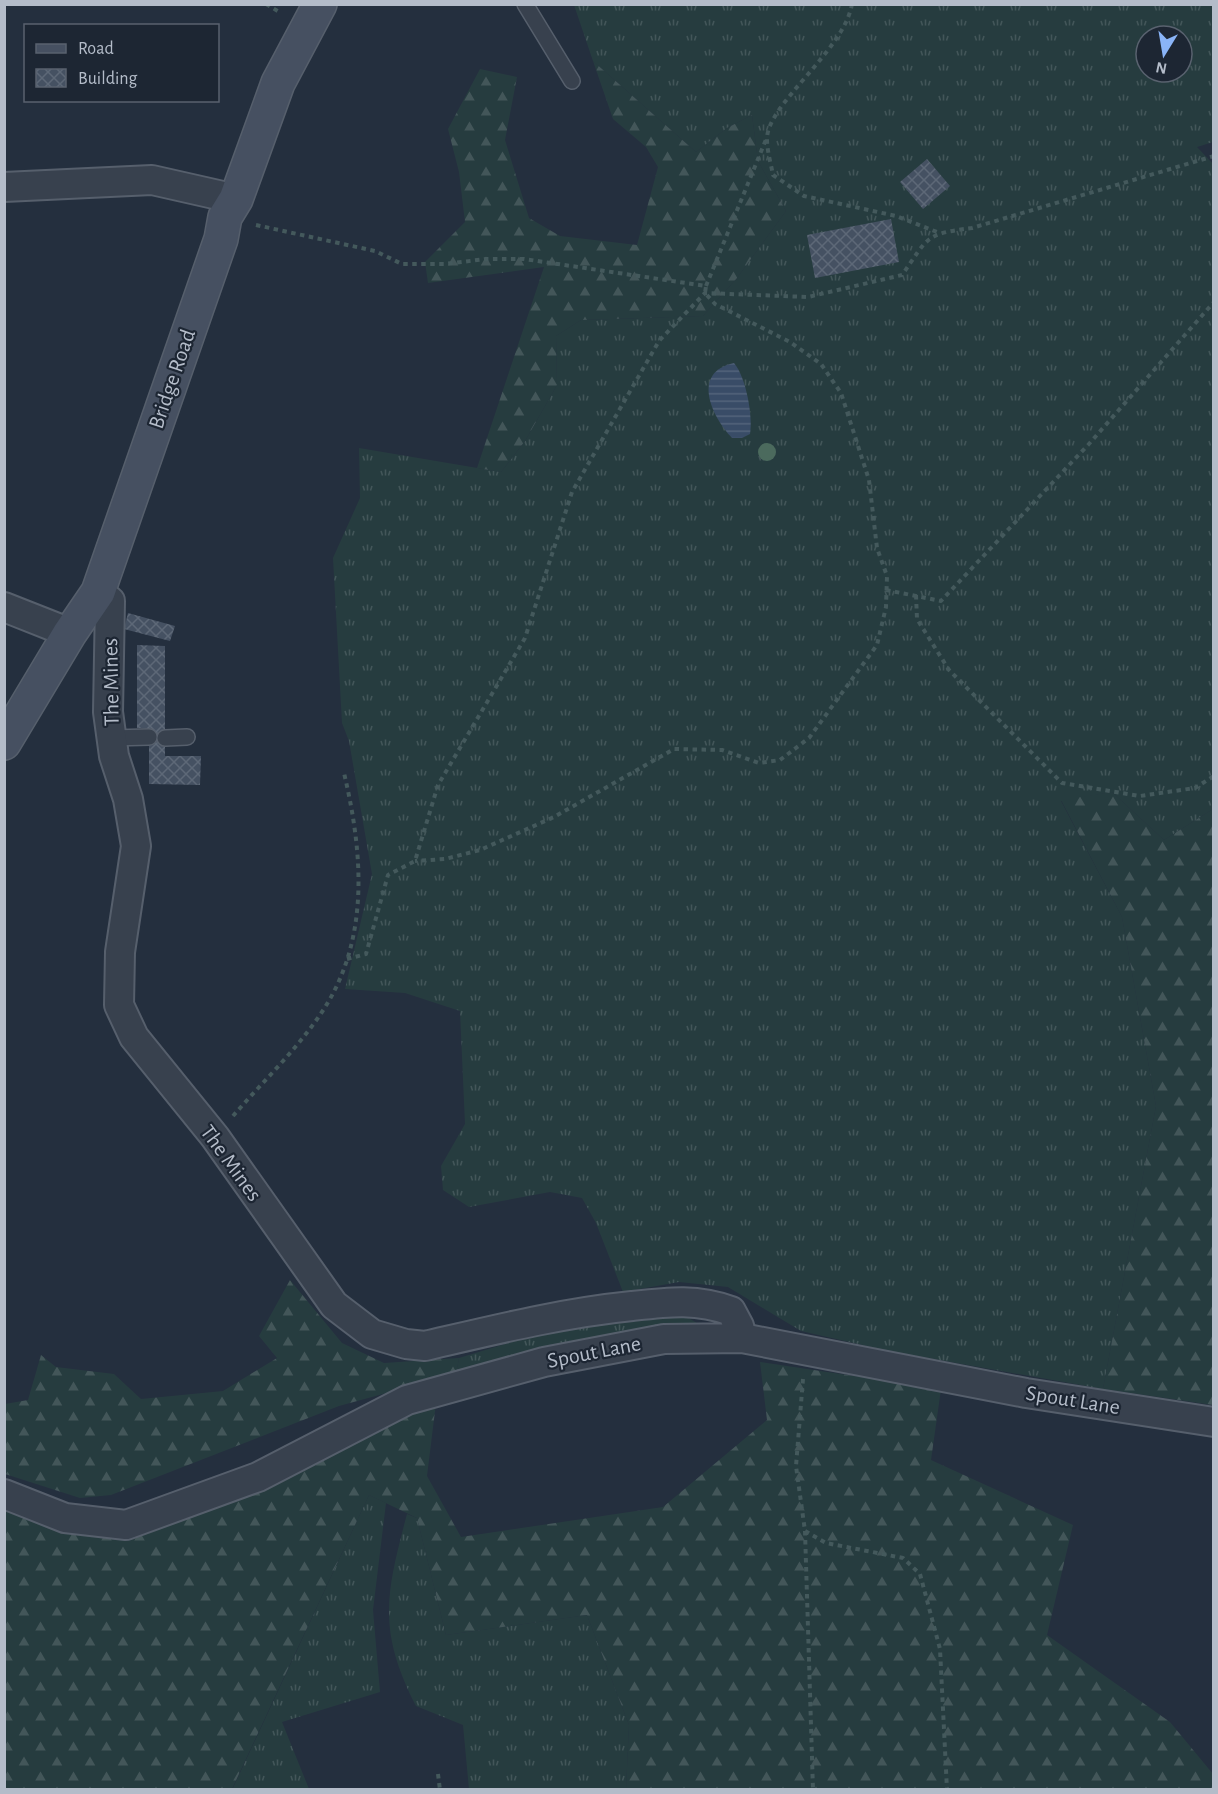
<svg xmlns="http://www.w3.org/2000/svg" width="1218" height="1794" viewBox="0 0 1218 1794" font-family="'Alegreya Sans',sans-serif">
  <style>
    .grass { fill: url(#grass-tufts); fill-rule: evenodd }
    .forest { fill: url(#forest-firs) }
    .water { fill: url(#water-rules) }
    .building { fill: url(#building-cross-hatch) }
    .lines { fill: none; stroke-linecap: round; stroke-linejoin: round }
    .lane-casing { stroke: #565f6c; stroke-width: 18 }
    .street-casing { stroke: #565f6c; stroke-width: 32 }
    .secondary-casing { stroke: #565f6c; stroke-width: 36 }
    .path { stroke: #44595c; stroke-width: 4; stroke-dasharray: 4.5 4.5; stroke-linecap: butt }
    .lane { stroke: #38414e; stroke-width: 15 }
    .street { stroke: #38414e; stroke-width: 28 }
    .secondary { stroke: #465061; stroke-width: 33 }
    .tree { fill: #4b6a5d }
    .labels { text-anchor: middle; dominant-baseline: central; stroke-width: 4.5; stroke-linejoin: round; paint-order: stroke }
    .street-label { font-size: 22px; fill: #b4bcc9; stroke: #1d2633 }
  </style>
  <defs>
    <pattern id="grass-tufts" width="24" height="20" patternUnits="userSpaceOnUse" patternTransform="scale(1.5)"><rect width="24" height="20" fill="#263c3f"/><path d="M3 7l-1-3M5 7V3M7 7l1-3M15 17l-1-3M17 17v-4M19 17l1-3" fill="none" stroke="#435659"/></pattern>
    <pattern id="forest-firs" width="22" height="20" patternUnits="userSpaceOnUse" patternTransform="scale(1.5)"><rect width="22" height="20" fill="#263c3f"/><path d="M5 1l3.5 6h-7zM16 11l3.5 6h-7z" fill="#435659"/></pattern>
    <pattern id="water-rules" width="6" height="5" patternUnits="userSpaceOnUse" patternTransform="scale(1.5)"><rect width="6" height="5" fill="#394c67"/><path d="M0 2.5h6" fill="none" stroke="#53647b"/></pattern>
    <pattern id="building-cross-hatch" width="8" height="8" patternUnits="userSpaceOnUse" patternTransform="scale(1.5)"><rect width="8" height="8" fill="#455162"/><path d="M0 0l8 8M0 8l8-8" fill="none" stroke="#5d6877"/></pattern>
  </defs>
  <rect width="100%" height="100%" fill="#242f3e"/>
  <path class="grass" d="M574 5H1213V142L1197 147 1214 165 1213 809 1164 840 1112 792 1061 801 1122 917 1156 1106 1103 1389 889 1351 801 1331 728 1287 679 1282 623 1292 596 1223 582 1198 550 1192 469 1207 443 1190 441 1166 465 1124 460 1011 405 993 345 989 372 874 349 741 342 723 333 558 360 498 359 448 501 472 525 441 557 385 556 336 581 320 703 316 737 278 786 211 758 161 752 115 727 128 696 152 593 61ZM1146 36H1182V72H1146Z
    M682 1314 700 1325 554 1344 456 1374 459 1358 548 1331Z
    M369 1495 386 1503 373 1610 380 1692 282 1722 309 1789 232 1790Z
    M407 1514 417 1518 446 1635 587 1615 629 1725 626 1789H469L463 1725 416 1706C377 1629 386 1594 407 1514Z"/>
  <path class="forest" d="M593 61 696 152 727 128 752 115 758 161 786 211 737 278 703 316 581 320 556 336 557 385 525 441 501 472 477 468 544 267 428 283 425 262 465 222 459 172 448 129 480 69 517 77 505 140 529 218 560 236 637 245 658 167 646 147 613 119Z
    M1112 792 1164 840 1213 809V1405L1103 1389 1156 1106 1122 917 1061 800Z
    M290 1280 342 1343 384 1363 459 1358 456 1374 339 1406 111 1495 80 1498 5 1474V1404L28 1400 41 1355 56 1367 114 1374 141 1399 223 1391 277 1358 259 1336Z
    M760 1362 941 1389 931 1460 1073 1525 1047 1635 1170 1722 1213 1774V1789H626L629 1725 587 1615 446 1635 417 1518 369 1495 232 1789H5L4 1497 126 1525 436 1403 427 1476 461 1537 663 1507 767 1420Z"/>
  <path class="water" d="M734 363C746 377 753 416 750 434L742 438H732C711 416 691 372 734 363Z"/>
  <path class="building" d="M927 159 950 186 923 209 900 182Z
    M891 219 899 262 815 278 807 235Z
    M128 613 175 626 170 641 124 629Z
    M137 645 165 646V756H201L200 785 149 784V728H137Z"/>
  <g class="lines">
    <defs>
      <path id="lane" d="M525 4 572 81
        M111 738 149 737
        M165 738 187 737"/>
      <path id="street" d="M4 187 152 180 236 199
        M98 592 110 601 108 712 114 756 128 799 136 846 120 952 119 1005 134 1037 215 1137 334 1305 372 1334 406 1344 425 1346C494 1330 562 1313 632 1306 667 1302 697 1298 731 1311L739 1326 742 1338
        M4 607 70 633
        M4 1494 65 1518 126 1525 258 1477 407 1400 544 1362 664 1339 742 1338 1026 1393 1214 1422"/>
      <path id="secondary" d="M4 743 70 633 98 592 221 239 225 217 236 199 278 83 320 4"/>
    </defs>
    <use href="#lane" class="lane-casing"/>
    <use href="#street" class="street-casing"/>
    <use href="#secondary" class="secondary-casing"/>
    <path class="path" d="M266 4 281 13
      M852 4C844 51 767 104 767 139 767 151 771 164 773 175L804 196 896 216 937 232
      M256 225 375 251 402 264H445L486 259H524L706 286 705 293 715 304 790 342 821 364 841 393 869 480 877 548 887 576 886 607 877 645 809 738 780 760 759 763 722 750 674 749 554 817 480 850 445 859 415 861
      M706 286 767 137
      M886 590 941 601 1088 445 1214 302
      M916 595 917 619 949 670 1062 783 1140 796 1195 788 1214 776
      M347 959 366 954 388 875 415 861 438 785 525 638 572 492 659 341 705 293 808 297 902 275C929 237 924 234 972 228L1214 156
      M233 1116C264 1080 302 1045 327 1004 370 933 362 849 344 773
      M803 1379 796 1466 805 1531 826 1543 903 1558 920 1574 940 1649 947 1790
      M805 1531 813 1790
      M438 1774 440 1790"/>
    <use href="#lane" class="lane"/>
    <use href="#street" class="street"/>
    <use href="#secondary" class="secondary"/>
  </g>
  <circle class="tree" cx="767" cy="452" r="9"/>
  <g class="labels">
    <g class="street-label">
      <text transform="translate(172 379) rotate(-71)">Bridge Road</text>
      <text transform="translate(111 682) rotate(-91)">The Mines</text>
      <text transform="translate(231 1163) rotate(54)">The Mines</text>
      <text transform="translate(594 1352) rotate(-11)">Spout Lane</text>
      <text transform="translate(1073 1400) rotate(9)">Spout Lane</text>
    </g>
  </g>
  <rect width="1218" height="1794" fill="none" stroke="#b4bcc9" stroke-width="12"/>
  <rect x="24" y="24" width="195" height="78" fill="#1d2633" stroke="#59626f" stroke-width="1.5"/>
  <rect x="36" y="44" width="30" height="9" fill="#465061" stroke="#59626f" stroke-width="1.5"/>
  <text x="78" y="54" font-size="18" fill="#b4bcc9">Road</text>
  <rect x="36" y="69" width="30" height="18" fill="url(#building-cross-hatch)" stroke="#59626f" stroke-width="1.5"/>
  <text x="78" y="84" font-size="18" fill="#b4bcc9">Building</text>
  <g transform="translate(1164 54) rotate(191)"><circle r="28" fill="#1d2633" stroke="#59626f" stroke-width="1.5"/>
  <path d="M0-4.5L10 22L0 15L-10 22Z" fill="#8ab4f8"/>
  <text y="-9" font-size="16" font-weight="bold" text-anchor="middle" fill="#b4bcc9">N</text>
  </g>
</svg>
